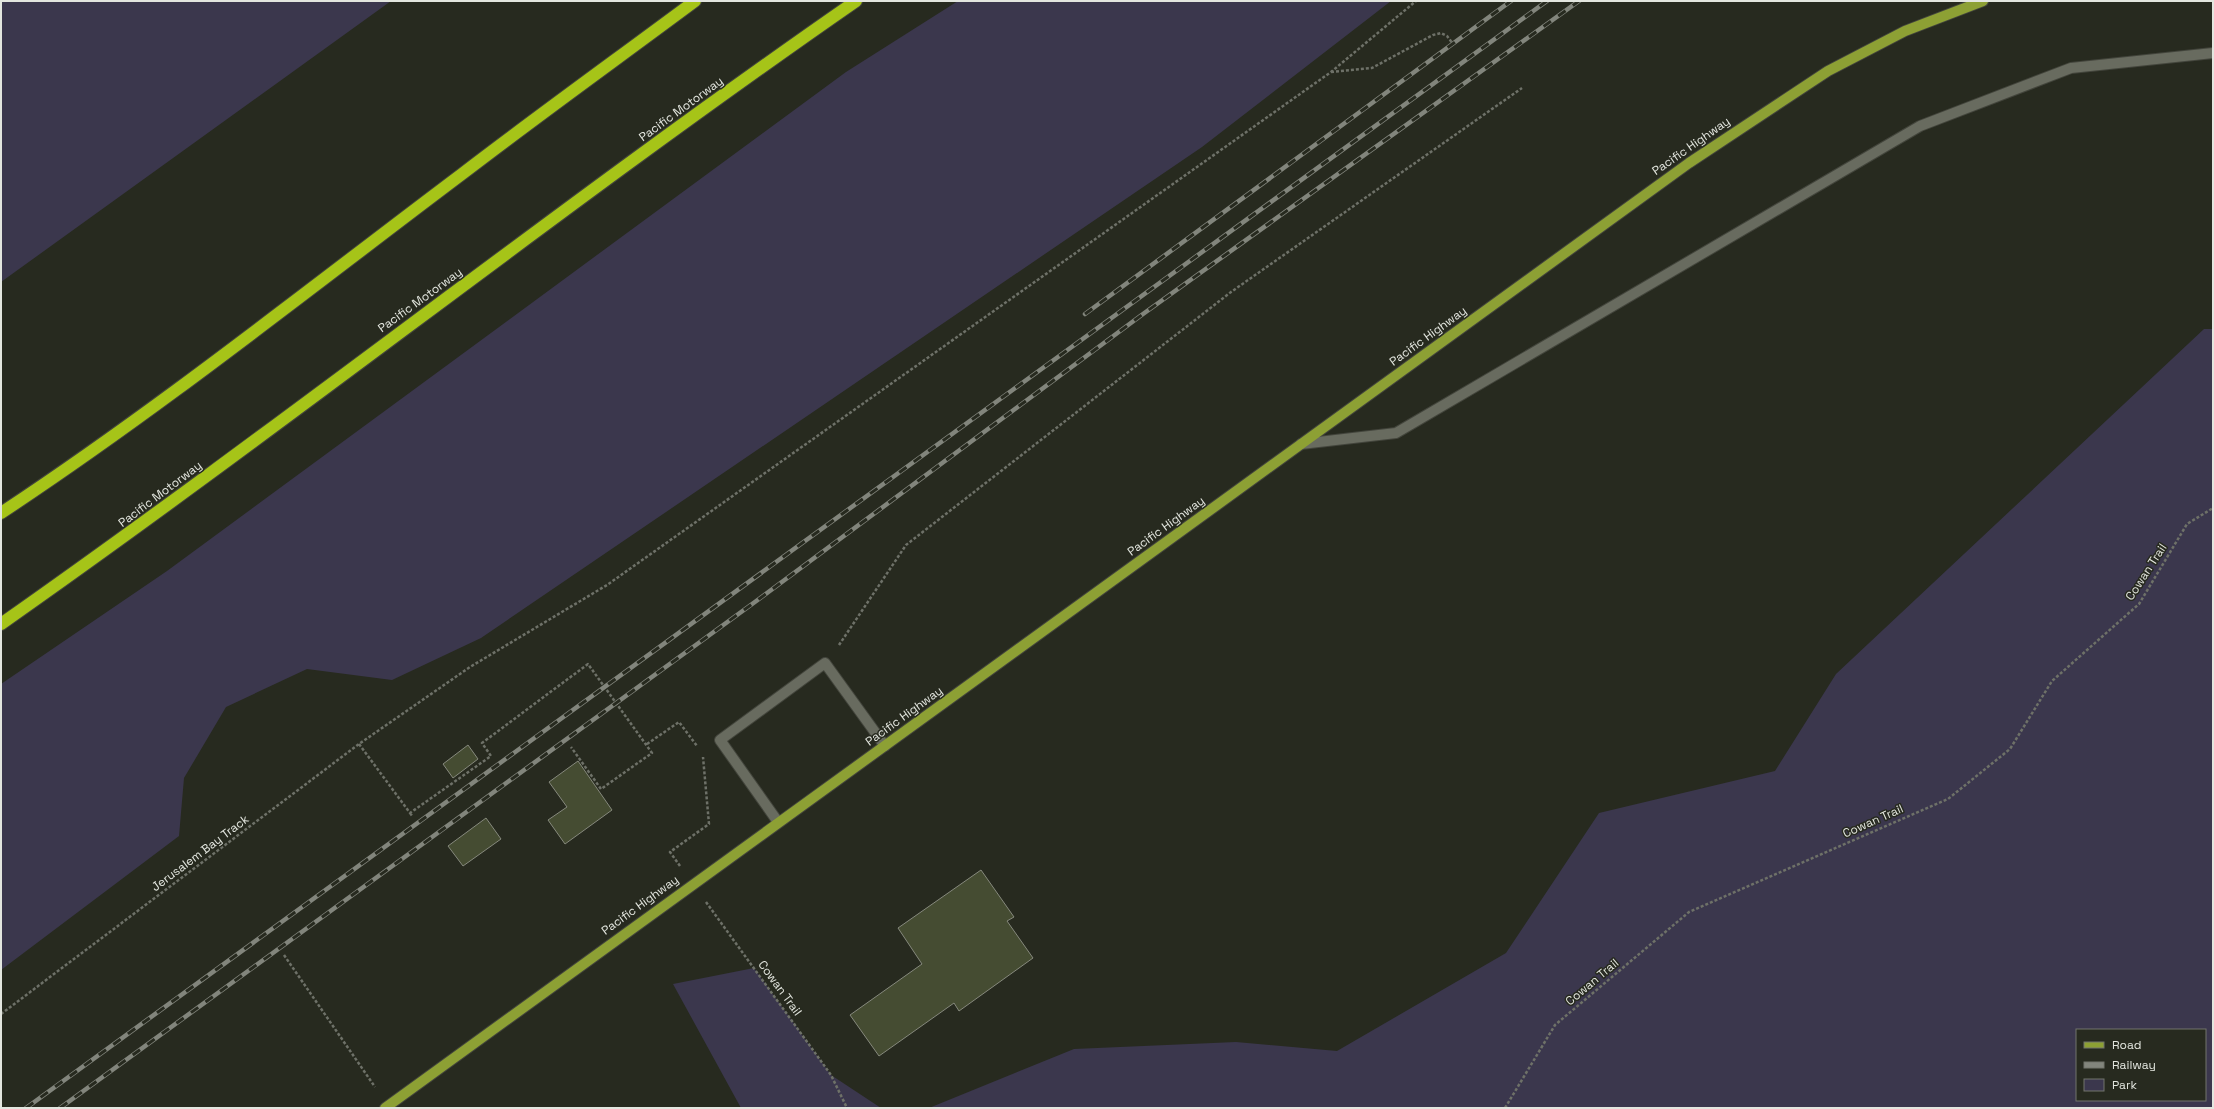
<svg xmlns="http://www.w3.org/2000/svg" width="2214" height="1109" viewBox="0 0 2214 1109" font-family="'Space Grotesk',sans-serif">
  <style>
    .green { fill: #3b374d; fill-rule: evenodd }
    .building { fill: #454c32; stroke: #86897d }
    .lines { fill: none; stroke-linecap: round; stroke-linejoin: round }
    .service-casing { stroke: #43453c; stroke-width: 12 }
    .primary-casing { stroke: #43453c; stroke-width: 12 }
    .motorway-casing { stroke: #43453c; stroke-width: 14 }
    .path { stroke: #6e7168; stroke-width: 2.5; stroke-dasharray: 3 2; stroke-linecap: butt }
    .service { stroke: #686b5f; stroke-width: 10 }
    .primary { stroke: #8da034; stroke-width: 10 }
    .motorway { stroke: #a6c418; stroke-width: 12 }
    .rail-casing { stroke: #82857c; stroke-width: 4.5 }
    .rail { stroke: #272a1f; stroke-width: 3; stroke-dasharray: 9; stroke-linecap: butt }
    .labels { text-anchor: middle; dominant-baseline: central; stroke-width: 3; stroke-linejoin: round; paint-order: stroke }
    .street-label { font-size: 12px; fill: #e3e6df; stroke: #272a1f }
  </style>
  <rect width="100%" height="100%" fill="#272a1f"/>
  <path class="green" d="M1 1H391L1 282Z
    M958 1H1391L1202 147 481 638 392 680 307 669 226 707 184 778 179 836 1 970V684L167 571 846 72Z
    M2204 329H2213V1108H929L1074 1049 1236 1042 1337 1051 1506 953 1599 813 1775 771 1836 674ZM2077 1030H2205V1100H2077Z
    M754 968 831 1075 881 1108H741L673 984Z"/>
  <path class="building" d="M468 745 478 759 453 778 443 764Z
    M578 761 612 810 565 844 548 820 567 807 549 782Z
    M486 818 501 839 463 866 448 846Z
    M981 870 1014 917 1007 921 1033 958 959 1011 954 1003 879 1056 850 1015 922 964 898 928Z"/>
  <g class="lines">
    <defs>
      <path id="service" d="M1301 444 1396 433 1920 126 2071 68 2213 53
        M778 822 720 740 825 663 885 746"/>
      <path id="primary" d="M385 1108 1689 163 1828 71 1905 31 1983 1"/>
      <path id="motorway" d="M1 513C160 408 309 289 462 174 539 115 617 59 695 1
        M1 624C290 421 566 202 856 1"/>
    </defs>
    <use href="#service" class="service-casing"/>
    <use href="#primary" class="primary-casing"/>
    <use href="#motorway" class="motorway-casing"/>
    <path class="path" d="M1331 72 1372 68 1433 35 1441 33 1447 36 1453 44
      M839 645 906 545 1231 292 1522 88
      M359 744 410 813 491 756 482 743 588 664 652 753 601 789 571 747
      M647 744 679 722 697 746
      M410 813 413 817
      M680 866 670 852 709 824 703 757
      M706 902 831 1075 847 1108
      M284 955 375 1087
      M1 1014 359 744 470 667 607 585 1331 72 1416 1
      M1505 1108 1555 1025 1689 912 1948 799 2010 749 2052 681 2139 604 2187 524 2213 508"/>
    <use href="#service" class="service"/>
    <use href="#primary" class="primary"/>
    <use href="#motorway" class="motorway"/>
    <defs>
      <path id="rail" d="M1085 314 1511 1
        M26 1108 1547 1
        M60 1108 759 599 1143 314 1579 1"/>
    </defs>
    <use href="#rail" class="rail-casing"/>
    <use href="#rail" class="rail"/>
  </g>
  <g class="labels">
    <g class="street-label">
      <text transform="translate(681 109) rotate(-36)">Pacific Motorway</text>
      <text transform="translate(1691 146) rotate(-35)">Pacific Highway</text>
      <text transform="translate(420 300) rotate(-36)">Pacific Motorway</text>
      <text transform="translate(1428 336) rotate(-36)">Pacific Highway</text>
      <text transform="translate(160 494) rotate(-37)">Pacific Motorway</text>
      <text transform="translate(1166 526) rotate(-36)">Pacific Highway</text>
      <text transform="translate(2146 572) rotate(-57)">Cowan Trail</text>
      <text transform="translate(904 716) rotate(-36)">Pacific Highway</text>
      <text transform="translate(1873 821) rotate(-24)">Cowan Trail</text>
      <text transform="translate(200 853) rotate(-37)">Jerusalem Bay Track</text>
      <text transform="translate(640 905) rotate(-36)">Pacific Highway</text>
      <text transform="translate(1592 982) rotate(-40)">Cowan Trail</text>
      <text transform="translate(780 988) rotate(54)">Cowan Trail</text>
    </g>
  </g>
  <rect width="2214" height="1109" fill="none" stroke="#e3e6df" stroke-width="4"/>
  <rect x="2076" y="1029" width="130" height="72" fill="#272a1f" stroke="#72756c"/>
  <rect x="2084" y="1042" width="20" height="6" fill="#8da034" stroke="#72756c"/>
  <text x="2112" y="1049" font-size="12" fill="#e3e6df">Road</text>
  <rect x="2084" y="1062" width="20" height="6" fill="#82857c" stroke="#72756c"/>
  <text x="2112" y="1069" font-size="12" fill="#e3e6df">Railway</text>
  <rect x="2084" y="1079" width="20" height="12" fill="#3b374d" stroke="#72756c"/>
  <text x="2112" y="1089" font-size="12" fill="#e3e6df">Park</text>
</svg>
